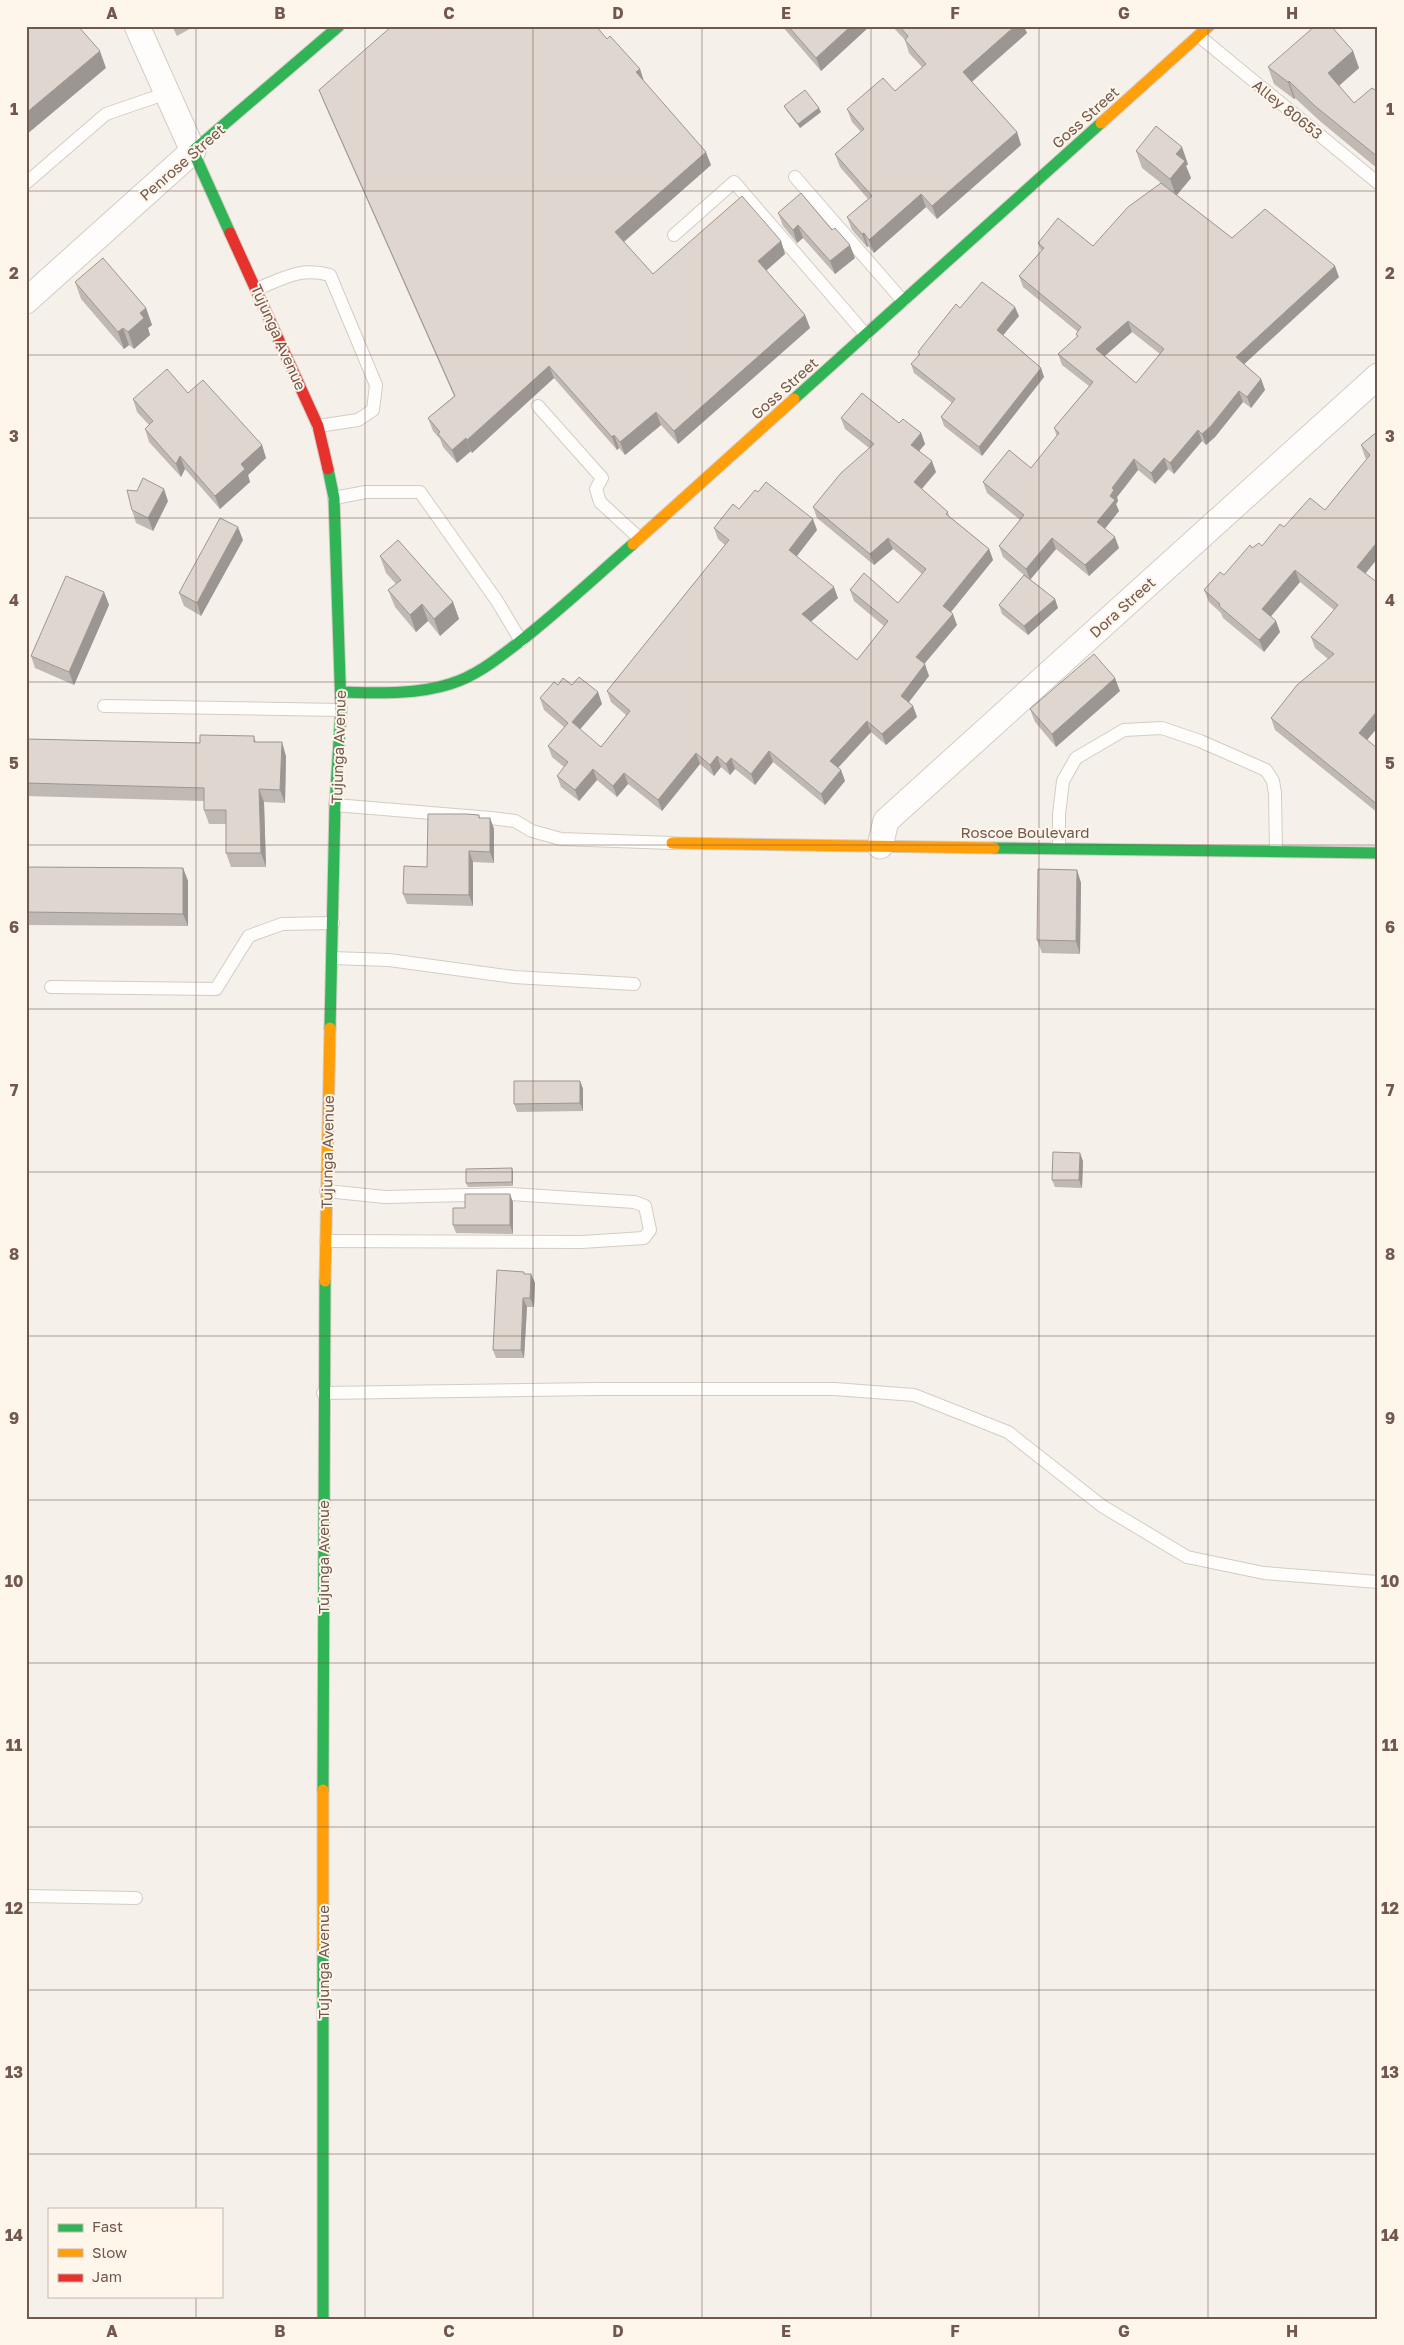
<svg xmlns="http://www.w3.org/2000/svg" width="1404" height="2345" viewBox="0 0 1404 2345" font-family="'Golos Text',sans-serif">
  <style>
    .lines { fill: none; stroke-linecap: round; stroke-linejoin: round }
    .lane-casing { stroke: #d3ccc5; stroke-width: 14 }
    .street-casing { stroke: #d3ccc5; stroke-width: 27 }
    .fast-casing { stroke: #d5ccc6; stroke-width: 13 }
    .slow-casing { stroke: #d5ccc6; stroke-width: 13 }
    .jam-casing { stroke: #d5ccc6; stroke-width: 13 }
    .lane { stroke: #fefdfc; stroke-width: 12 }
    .street { stroke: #fefdfc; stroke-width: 25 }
    .fast { stroke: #30b455; stroke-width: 11 }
    .slow { stroke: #ff9f0a; stroke-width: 11 }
    .jam { stroke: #e5322d; stroke-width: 11 }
    .wall { fill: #c0b8b3; fill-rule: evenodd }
    .shaded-wall { fill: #9c9692 }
    .building { fill: #dfd6d0; stroke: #9c9692; fill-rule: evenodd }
    .grid { fill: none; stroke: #72574c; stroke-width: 1; stroke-opacity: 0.55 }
    .labels { text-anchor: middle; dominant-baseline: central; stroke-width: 4; stroke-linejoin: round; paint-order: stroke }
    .street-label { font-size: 15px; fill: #72574c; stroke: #fef5eb }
    .neatline { fill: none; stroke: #72574c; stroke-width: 2 }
    .grid-label { font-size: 16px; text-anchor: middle; font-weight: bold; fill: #72574c }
  </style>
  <rect width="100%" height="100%" fill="#f6f0ea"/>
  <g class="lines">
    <defs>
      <path id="lane" d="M1199 36 1378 183
        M795 177 903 301
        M26 183 106 114 167 93
        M674 235 734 182 866 335
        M257 289C284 278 300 267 330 275L376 385 373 410 358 420 318 426
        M538 406 602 478 596 489 600 502 639 538
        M334 498 366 492H420L497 601 521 641
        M104 706 341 710
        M335 805 491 818 515 821 532 831 561 839 672 843
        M1059 847V814L1063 781 1076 758 1124 730 1162 728 1200 741 1266 770 1273 781 1275 793 1276 851
        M332 958 389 960 514 977 634 984
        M51 987 216 989 249 936 282 924 333 923
        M326 1191 385 1197 511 1194 634 1202 645 1206 650 1230 644 1238 582 1242 326 1241
        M323 1393 598 1389H834L914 1395 1008 1432 1102 1506 1187 1557 1264 1573 1378 1582
        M26 1896 136 1898"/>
      <path id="street" d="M26 301 193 151 137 26
        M880 846 886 821 1378 376"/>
      <path id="fast" d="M230 233 193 151 339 26
        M794 399 1101 123
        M328 469 334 498 341 710 335 805 330 1028
        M341 692C377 693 415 695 450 684 476 676 497 659 518 643 558 612 595 577 633 544
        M994 848 1378 853
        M323 1790 325 1281
        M323 1951V2319"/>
      <path id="slow" d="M1101 123 1209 26
        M633 544 794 399
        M672 843 994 848
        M325 1281 330 1028
        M323 1790V1951"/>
      <path id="jam" d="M230 233 318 426 328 469"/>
    </defs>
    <use href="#lane" class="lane-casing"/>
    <use href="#street" class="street-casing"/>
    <use href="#fast" class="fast-casing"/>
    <use href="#slow" class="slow-casing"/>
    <use href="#jam" class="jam-casing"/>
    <use href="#lane" class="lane"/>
    <use href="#street" class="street"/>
    <use href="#fast" class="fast"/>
    <use href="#slow" class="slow"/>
    <use href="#jam" class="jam"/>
  </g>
  <path class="wall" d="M172 26H195L177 36Z
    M782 26H870L821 71Z
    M892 26H1027L1025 29 1027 33 972 82 1017 132 1021 145 937 219 926 207 874 253 868 246 867 247 852 230 847 217 868 199 840 167 835 154 861 132 852 122 847 109 895 91 922 67 909 53 905 40Z
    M607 39 640 69 644 81 711 165 624 242 653 274 781 241 785 254 766 271 805 315 810 328 678 444 661 425 625 455 619 448 617 450 554 378 472 453 471 451 457 463 443 447 440 439 433 431 428 418 454 396 324 103 319 90Z
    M1353 51 1359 68 1339 86 1354 103 1378 92V169L1321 122 1295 98 1294 99 1274 84 1268 67Z
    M784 106 821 112 800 128 786 110Z
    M1136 151 1188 164 1186 166 1191 178 1177 195 1232 238 1339 277 1244 364 1261 379 1265 390 1251 408 1243 402 1215 437 1206 445 1202 441 1174 474 1168 469 1155 484 1138 470 1117 497 1118 501 1116 504 1119 511 1105 529 1119 548 1089 576 1056 549 1030 579 1055 599 1058 608 1028 635 1002 614 999 605 1024 575 1003 557 999 546 1020 520 987 493 983 482 1031 468 1057 437 1054 428 1089 386 1062 365 1058 354 1077 337 1076 334 1078 332 1023 287 1019 276 1041 251 1038 243 1093 246 1161 183 1142 168ZM1132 332 1160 354 1136 383 1105 356Z
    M778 213 855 258 835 274 803 238 797 243 783 226Z
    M75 282 146 308 152 325 148 328 150 335 134 349 129 345 124 349 81 299Z
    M960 308 1019 316 1003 335 1041 368 1044 377 982 456 944 426 941 417 952 403 914 373 911 364 919 355 918 352Z
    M188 393 262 445 266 458 248 475 250 482 220 509 185 469 181 477 149 442 145 429 149 425 137 412 133 399Z
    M841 418 899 423 921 433 925 444 919 451 936 472 922 489 948 512 949 516 989 549 993 560 950 612 957 625 924 664 929 676 909 702 913 706 917 717 886 745 871 732 838 768 841 770 845 781 825 805 773 762 755 785 735 769 730 775 721 767 714 776 700 764 662 811 628 784 617 797 597 780 579 801 561 787 557 776 564 767 552 757 548 746 564 727 544 710 540 698 558 685H572L598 692 602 704 579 729 601 747 626 715 611 702 607 691 725 545 718 539 714 528 739 509 758 492 817 530 797 556 838 598 810 622 857 660 884 626 854 601 850 590 898 603 922 574 893 549 874 565 817 518 813 507 869 448 845 429Z
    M1378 431 1365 573 1367 740 1378 749V813L1275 730 1271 718 1328 659 1315 648 1311 637 1334 610 1300 582 1271 616 1276 621 1280 632 1264 652 1223 618 1221 613 1209 602 1204 590 1224 575 1252 548 1262 546 1284 527 1325 510 1367 459 1365 457 1361 445Z
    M168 501 153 531 136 523 132 510Z
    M243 540 201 616 184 606 179 593Z
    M380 556 453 602 459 619 440 636 428 621 416 632 395 607 388 590 396 584 386 573Z
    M104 592 109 605 74 685 35 668 31 656Z
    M1120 691 1056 747 1035 722 1030 709Z
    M254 736 256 742 286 756 285 803 264 802 266 867H231L226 853V824H209L204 810V801L26 796V739L200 743Z
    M479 815 480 818H490L494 829V863L473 862V906L407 904 403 894 427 867Z
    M26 867 183 868 188 881V926L26 925Z
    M1077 870 1081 883 1080 954 1042 953 1037 940Z
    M580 1081 583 1089V1111L517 1112 514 1104Z
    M1083 1161 1082 1188 1055 1187 1052 1180Z
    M513 1172V1186L468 1187 466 1183Z
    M513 1202V1234L456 1233 453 1225Z
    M525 1274H531L535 1283 534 1307H527L524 1358H496L493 1350Z"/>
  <path class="shaded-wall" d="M851 26H870L821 71 816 58Z
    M1015 26H1027L1025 29 1027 33 968 85 963 72Z
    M100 51 106 68 26 135V113Z
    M1353 51 1359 68 1334 90 1328 73Z
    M640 69 644 82 636 72Z
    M1289 81 1295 98 1294 99 1288 82Z
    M819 108 821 112 800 128 798 124Z
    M1017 132 1021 145 937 219 932 206Z
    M1182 147 1188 164 1186 166 1191 178 1176 196 1170 179 1176 154Z
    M706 152 711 165 620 245 615 232Z
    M921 194 926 207 874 253 869 240Z
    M798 225 803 238 797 243 793 230Z
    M864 233 868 246 867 247 862 234Z
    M781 241 785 254 762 274 758 261Z
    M850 245 855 258 835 274 830 261Z
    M1335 266 1339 277 1240 368 1236 357Z
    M1015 307 1019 316 1000 339 997 330Z
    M146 308 152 325 148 328 150 335 134 349 128 332 140 313Z
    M805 315 810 328 678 444 674 431Z
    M1128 321 1132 332 1100 360 1096 349Z
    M123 328 129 345 124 349 118 332Z
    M549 366 554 378 472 453 467 440Z
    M1041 368 1044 377 982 456 979 447Z
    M1261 379 1265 390 1251 408 1247 397Z
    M1239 391 1243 402 1215 437 1206 445 1202 434Z
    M656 412 661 425 625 455 620 442Z
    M1198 430 1202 441 1174 474 1170 463Z
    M921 433 925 444 915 456 911 445Z
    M614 435 619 448 617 450 612 437Z
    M466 438 471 451 457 463 452 450Z
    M262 445 266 458 248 475 250 482 220 509 215 496 241 464Z
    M180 456 185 469 181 477 176 464Z
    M1164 458 1168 469 1155 484 1151 473Z
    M1134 459 1138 470 1117 497 1118 501 1116 504 1119 511 1101 533 1097 522 1110 496 1112 488Z
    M932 461 936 472 918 493 914 482Z
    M164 489 168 501 153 531 148 518Z
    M813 519 817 530 793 561 789 550Z
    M238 527 243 540 201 616 197 603Z
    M1115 537 1119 548 1089 576 1085 565Z
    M888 538 893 549 874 565 870 554Z
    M1052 538 1056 549 1030 580 1026 569Z
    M1378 541V558L1361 579 1357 567Z
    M989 549 993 560 947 617 943 606Z
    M1295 570 1300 582 1267 621 1262 609Z
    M834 587 838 598 806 626 802 614Z
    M104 592 109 605 74 685 69 672Z
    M1055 599 1058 608 1028 635 1024 626Z
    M453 602 459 619 440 636 434 619Z
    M422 604 428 621 416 632 410 615Z
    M953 614 957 625 920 669 916 657Z
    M1276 621 1280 632 1264 652 1259 640Z
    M925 664 929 676 905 707 901 696Z
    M1115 678 1120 691 1056 747 1052 734Z
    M598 692 602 704 576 734 572 722Z
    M913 706 917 717 886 745 882 734Z
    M1378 710V727L1363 745 1359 733Z
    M867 721 871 732 834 772 830 761Z
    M282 742 286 756 285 803 280 790Z
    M769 751 773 762 755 785 751 774Z
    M696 753 700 764 662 811 658 800Z
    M717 756 721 767 714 776 710 765Z
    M731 758 735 769 730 775 726 764Z
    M593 769 597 780 579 801 575 790Z
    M841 770 845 781 825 805 821 794Z
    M624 773 628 784 617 797 613 786Z
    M259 789 264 802 266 867 261 853Z
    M490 818 494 829V863L490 852Z
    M469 851 473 862V906L469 895Z
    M183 868 188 881V926L183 914Z
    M1077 870 1081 883 1080 954 1076 941Z
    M580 1081 583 1089V1111L580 1103Z
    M1080 1153 1083 1161 1082 1188 1079 1180Z
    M512 1168 513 1172V1186L512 1182Z
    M510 1194 513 1202V1234L510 1225Z
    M531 1274 535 1283 534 1307 530 1298Z
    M523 1298 527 1307 524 1358 521 1350Z"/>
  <path class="building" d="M26 26H78L100 51 26 113Z
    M392 26H596L607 39 610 36 640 69 636 72 706 152 615 232 653 274 742 196 781 241 758 261 805 315 674 431 656 412 620 442 614 435 612 437 549 366 467 440 466 438 452 450 438 434 440 432 428 418 455 396 319 90Z
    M788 26H851L816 58Z
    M899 26H1015L963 72 1017 132 932 206 921 194 869 240 864 233 862 234 847 217 872 196 835 154 864 129 847 109 883 78 895 91 926 64 905 40 908 36Z
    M1315 26H1331L1353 51 1328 73 1354 103 1372 88 1378 92V157L1315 106 1289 81 1288 82 1268 67Z
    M805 90 819 108 798 124 784 106Z
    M1156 126 1182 147 1176 154 1185 161 1170 179 1136 151Z
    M1161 183 1232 238 1265 209 1335 266 1236 357 1261 379 1247 397 1239 391 1211 426 1202 434 1198 430 1170 463 1164 458 1151 473 1134 459 1112 488 1114 490 1110 496 1115 500 1097 522 1115 537 1085 565 1052 538 1026 569 999 546 1024 515 983 482 1009 450 1031 468 1059 433 1054 428 1093 382 1058 354 1078 336 1076 334 1081 327 1019 276 1044 248 1038 243 1058 218 1093 246 1128 207ZM1128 321 1164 349 1136 383 1096 349Z
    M801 193 832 230 835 228 850 245 830 261 798 225 793 230 778 213Z
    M103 258 146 308 140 313 144 318 128 332 123 328 118 332 75 282Z
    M982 282 1015 307 997 330 1041 368 979 447 941 417 955 399 911 364 920 354 918 352 956 304 960 308Z
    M167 369 188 393 203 380 262 445 241 464 245 469 215 496 180 456 176 464 145 429 153 421 133 399Z
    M862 393 899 423 903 419 921 433 911 445 932 461 914 482 948 512 946 514 989 549 943 606 953 614 916 657 925 664 901 696 913 706 882 734 867 721 830 761 841 770 821 794 769 751 751 774 731 758 726 764 717 756 710 765 696 753 658 800 624 773 613 786 593 769 575 790 557 776 568 762 548 746 568 723 540 698 554 682 558 685 563 678 572 685 579 677 598 692 572 722 601 747 630 711 607 691 729 540 714 528 733 504 739 509 755 490 758 492 766 482 813 519 789 550 834 587 802 614 857 660 888 621 850 590 864 573 898 603 926 569 888 538 870 554 813 507 841 473 874 444 841 418Z
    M1378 431V541L1357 567 1378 583V691H1377L1378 692V710L1359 733 1378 749V805L1271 718 1297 685 1334 654 1311 637 1338 605 1295 570 1262 609 1276 621 1259 640 1219 606 1220 604 1204 590 1220 572 1224 575 1250 545 1252 548 1259 543 1262 546 1280 524 1284 527 1310 498 1325 510 1370 455 1361 445Z
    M143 478 164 489 148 518 132 510 127 490 137 491Z
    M220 518 238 527 197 603 179 593Z
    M398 540 453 602 434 619 422 604 410 615 388 590 401 580 380 556Z
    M1024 575 1055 599 1024 626 999 605Z
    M66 576 104 592 69 672 31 656Z
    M1094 654 1115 678 1052 734 1030 709Z
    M200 735 254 736V742H282L280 790 259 789 261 853H226V810H204V788L26 783V739L200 743Z
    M428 814H467L479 815V818H490V852L469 851V895L403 894 404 866 427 867Z
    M26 867 183 868V914L26 912Z
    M1038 869 1077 870 1076 941 1037 940Z
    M514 1081H580V1103L514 1104Z
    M1053 1152 1080 1153 1079 1180H1052Z
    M512 1168V1182L466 1183V1169Z
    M465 1194H510V1225H453V1208H465Z
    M497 1270 524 1272V1274H531L530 1298H523L521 1350H493Z"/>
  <path class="grid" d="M196 26V2209M365 26V2319M533 26V2319M702 26V2319M871 26V2319M1039 26V2319M1208 26V2319M26 191H1378M26 355H1378M26 518H1378M26 682H1378M26 845H1378M26 1009H1378M26 1172H1378M26 1336H1378M26 1500H1378M26 1663H1378M26 1827H1378M26 1990H1378M26 2154H1378M196 2296V2319"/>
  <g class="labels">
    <g class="street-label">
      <text transform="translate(1288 109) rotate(39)">Alley 80653</text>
      <text transform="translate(1085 117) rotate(-42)">Goss Street</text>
      <text transform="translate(182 162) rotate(-41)">Penrose Street</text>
      <text transform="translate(279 337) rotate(66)">Tujunga Avenue</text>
      <text transform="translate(784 388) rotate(-42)">Goss Street</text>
      <text transform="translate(1122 607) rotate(-42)">Dora Street</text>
      <text transform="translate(338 747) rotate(-88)">Tujunga Avenue</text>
      <text x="1025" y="832">Roscoe Boulevard</text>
      <text transform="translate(327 1152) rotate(-89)">Tujunga Avenue</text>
      <text transform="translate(323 1557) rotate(-90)">Tujunga Avenue</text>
      <text transform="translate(323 1962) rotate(-90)">Tujunga Avenue</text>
    </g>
  </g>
  <rect width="1404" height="2345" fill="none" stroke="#fef5eb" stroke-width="55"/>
  <rect x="48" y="2208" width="175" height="90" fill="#fef5eb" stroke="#c6b6ab"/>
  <rect x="58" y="2224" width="25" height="8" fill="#30b455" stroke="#c6b6ab"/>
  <text x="92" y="2232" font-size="15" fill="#72574c">Fast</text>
  <rect x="58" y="2249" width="25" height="8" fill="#ff9f0a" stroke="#c6b6ab"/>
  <text x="92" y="2258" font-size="15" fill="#72574c">Slow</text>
  <rect x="58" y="2274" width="25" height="8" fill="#e5322d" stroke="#c6b6ab"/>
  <text x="92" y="2282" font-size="15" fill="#72574c">Jam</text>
  <rect x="28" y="28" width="1348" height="2290" class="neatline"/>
  <g class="grid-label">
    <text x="112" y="19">A</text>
    <text x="280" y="19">B</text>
    <text x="449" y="19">C</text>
    <text x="618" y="19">D</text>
    <text x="786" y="19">E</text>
    <text x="955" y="19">F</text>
    <text x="1124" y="19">G</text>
    <text x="1292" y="19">H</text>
    <text x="14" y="115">1</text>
    <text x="1390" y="115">1</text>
    <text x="14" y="279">2</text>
    <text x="1390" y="279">2</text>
    <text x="14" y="442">3</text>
    <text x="1390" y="442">3</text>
    <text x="14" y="606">4</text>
    <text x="1390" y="606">4</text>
    <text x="14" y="769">5</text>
    <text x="1390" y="769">5</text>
    <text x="14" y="933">6</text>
    <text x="1390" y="933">6</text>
    <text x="14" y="1096">7</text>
    <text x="1390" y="1096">7</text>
    <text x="14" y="1260">8</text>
    <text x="1390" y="1260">8</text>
    <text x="14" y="1424">9</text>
    <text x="1390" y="1424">9</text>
    <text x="14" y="1587">10</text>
    <text x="1390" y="1587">10</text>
    <text x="14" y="1751">11</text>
    <text x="1390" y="1751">11</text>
    <text x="14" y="1914">12</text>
    <text x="1390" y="1914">12</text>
    <text x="14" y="2078">13</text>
    <text x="1390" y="2078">13</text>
    <text x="14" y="2241">14</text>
    <text x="1390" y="2241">14</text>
    <text x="112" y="2337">A</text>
    <text x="280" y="2337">B</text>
    <text x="449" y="2337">C</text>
    <text x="618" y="2337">D</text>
    <text x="786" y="2337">E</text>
    <text x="955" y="2337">F</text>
    <text x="1124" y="2337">G</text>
    <text x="1292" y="2337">H</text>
  </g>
</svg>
